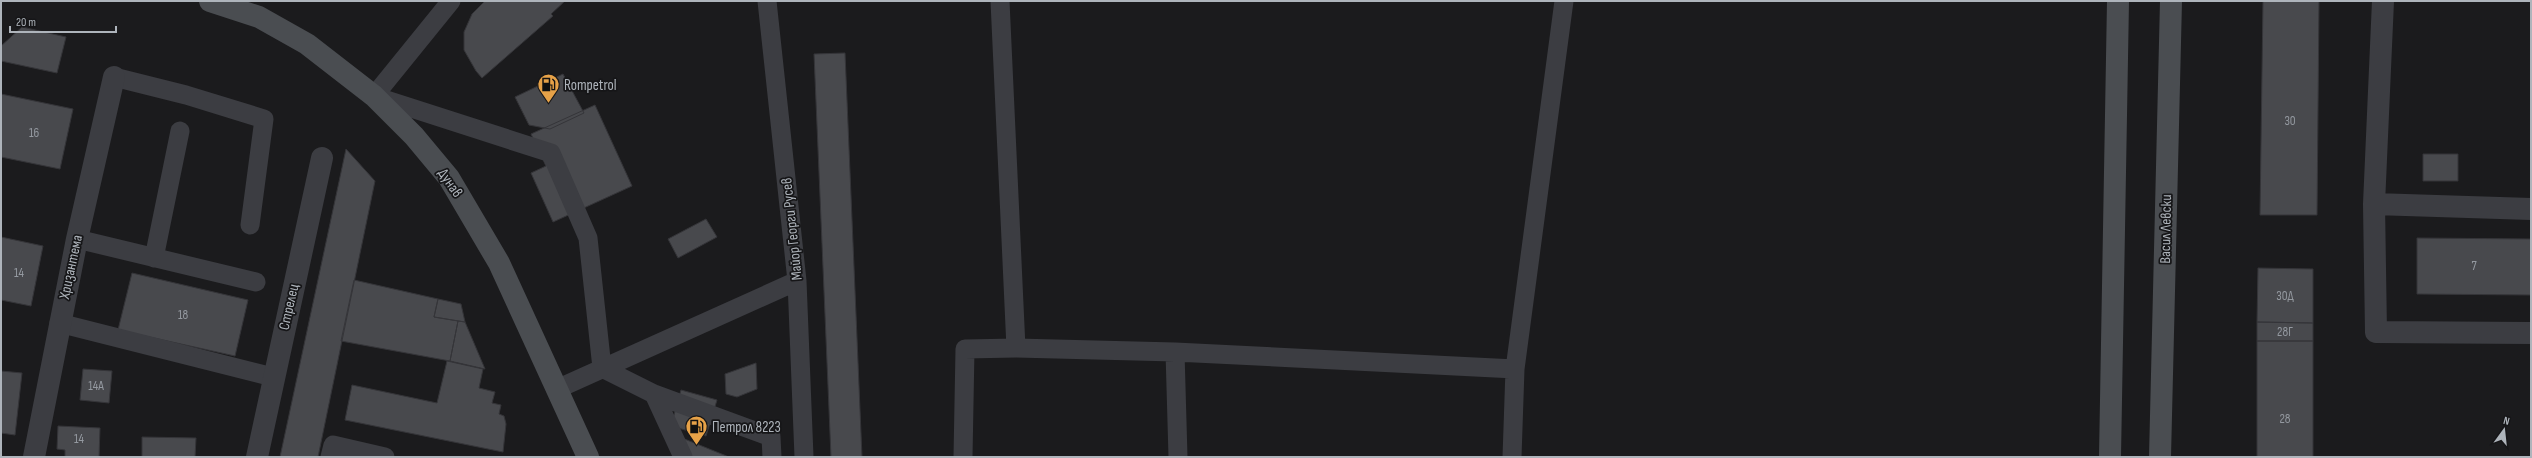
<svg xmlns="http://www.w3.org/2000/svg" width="2532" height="458" viewBox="0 0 2532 458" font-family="'Sofia Sans Condensed',sans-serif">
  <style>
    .building { fill: #48494d; stroke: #353539 }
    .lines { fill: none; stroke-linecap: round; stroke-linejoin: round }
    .service { stroke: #3c3d42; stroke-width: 19 }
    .minor { stroke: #3c3d42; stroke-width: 22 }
    .secondary { stroke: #4a4d51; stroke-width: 22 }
    .labels { text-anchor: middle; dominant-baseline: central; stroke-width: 3.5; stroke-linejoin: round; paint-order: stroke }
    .number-label { font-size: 13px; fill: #9499a0 }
    .poi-label { font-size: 15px; fill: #aeb4bb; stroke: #161618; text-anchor: start }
    .street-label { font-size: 15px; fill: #aeb4bb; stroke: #161618 }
  </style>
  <rect width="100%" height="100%" fill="#1b1b1d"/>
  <path class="building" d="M565 1 551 14 553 16 482 78 476 71 464 50V32L472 14 485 1Z
    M2263 1H2319L2317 215H2260Z
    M22 27 66 37 57 73 1 61V46Z
    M845 53 862 457H831L814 54Z
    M563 74 584 113 550 129 529 125 515 97Z
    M1 94 73 109 60 169 1 157Z
    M595 105 632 186 553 222 531 173 546 166 531 134Z
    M346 149 375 181 318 457H280Z
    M2423 154H2458V181H2423Z
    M706 219 717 237 678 258 668 239Z
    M1 237 43 246 31 306 1 300Z
    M2417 238 2531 239V295L2417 294Z
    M2258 268 2313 269V323L2257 322Z
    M132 273 248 300 235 356 118 330Z
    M354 280 438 299 434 317 458 321 450 361 341 341Z
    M438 299 461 304 465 322 434 317Z
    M458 321 465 322 485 369 450 361Z
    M2257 322 2313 323V341H2257Z
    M2257 341H2313V457H2257Z
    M447 361 483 369 479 388 495 392 492 403 501 405 499 414 504 416 506 424 503 452 345 420 352 385 437 403Z
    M756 363 757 389 737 397 726 394 725 374Z
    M83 369 112 371 109 403 80 400Z
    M1 371 22 373 15 435 1 433Z
    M681 390 717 400 706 436 671 426Z
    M58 426 100 428 99 457H65V450L57 449Z
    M142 437 196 438 195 457H142Z
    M682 438 729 457H692Z"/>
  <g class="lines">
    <path class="service" d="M451 1 374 96 551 153 588 238 602 368 654 394 771 437 772 457
      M767 1 797 281 804 457
      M1000 1 1016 348 1175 352 1515 369 1564 1
      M114 77 186 95 264 119 250 225
      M77 239 256 282
      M154 258 180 131
      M59 323 273 377
      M1175 352 1178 457
      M557 389 797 281
      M654 394 683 457
      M330 457 333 445 385 457
      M963 457 965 349 1016 348
      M1512 457 1515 369"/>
    <path class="minor" d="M2383 1 2374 204 2376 332 2531 333
      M2374 204 2531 209
      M34 457 77 239 114 77
      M257 457 322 158"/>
    <path class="secondary" d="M210 1 259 17 307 44 374 96 414 136 449 178 499 263 588 457
      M2110 457 2118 1
      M2160 457 2171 1"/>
  </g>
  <defs>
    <symbol id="fuel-pin" viewBox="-11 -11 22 30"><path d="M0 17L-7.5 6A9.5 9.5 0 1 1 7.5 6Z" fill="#e7a248" stroke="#161618"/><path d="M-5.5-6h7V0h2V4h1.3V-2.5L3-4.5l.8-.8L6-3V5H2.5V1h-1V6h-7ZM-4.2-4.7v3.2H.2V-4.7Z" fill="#111"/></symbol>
  </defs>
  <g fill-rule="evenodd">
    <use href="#fuel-pin" x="536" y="72" width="25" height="34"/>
    <use href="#fuel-pin" x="684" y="414" width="25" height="34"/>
  </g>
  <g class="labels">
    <g class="number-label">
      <text x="2290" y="121">30</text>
      <text x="34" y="133">16</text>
      <text x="2474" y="266">7</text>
      <text x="19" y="273">14</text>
      <text x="2285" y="296">30Д</text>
      <text x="183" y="315">18</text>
      <text x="2285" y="332">28Г</text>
      <text x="96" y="386">14А</text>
      <text x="2285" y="419">28</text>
      <text x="79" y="439">14</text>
    </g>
    <g class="poi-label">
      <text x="564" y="85">Rompetrol</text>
      <text x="712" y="427">Петрол 8223</text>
    </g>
    <g class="street-label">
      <text transform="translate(450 183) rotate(55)">Дунав</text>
      <text transform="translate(792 229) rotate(-96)">Майор Георги Русев</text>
      <text transform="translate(2166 229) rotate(-89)">Васил Левски</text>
      <text transform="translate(71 267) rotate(-78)">Хризантема</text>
      <text transform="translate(289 307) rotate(-77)">Стрелец</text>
    </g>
  </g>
  <rect width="2532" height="458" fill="none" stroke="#aeb4bb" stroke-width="4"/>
  <g transform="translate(2504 430) rotate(15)" stroke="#161618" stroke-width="3" paint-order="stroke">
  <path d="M0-3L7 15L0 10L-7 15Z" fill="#aeb4bb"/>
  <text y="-6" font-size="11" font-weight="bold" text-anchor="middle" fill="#aeb4bb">N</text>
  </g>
  <path d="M10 26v6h106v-6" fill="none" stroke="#aeb4bb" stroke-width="2"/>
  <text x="16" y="26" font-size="12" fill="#aeb4bb" stroke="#161618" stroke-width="3" paint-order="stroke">20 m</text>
</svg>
